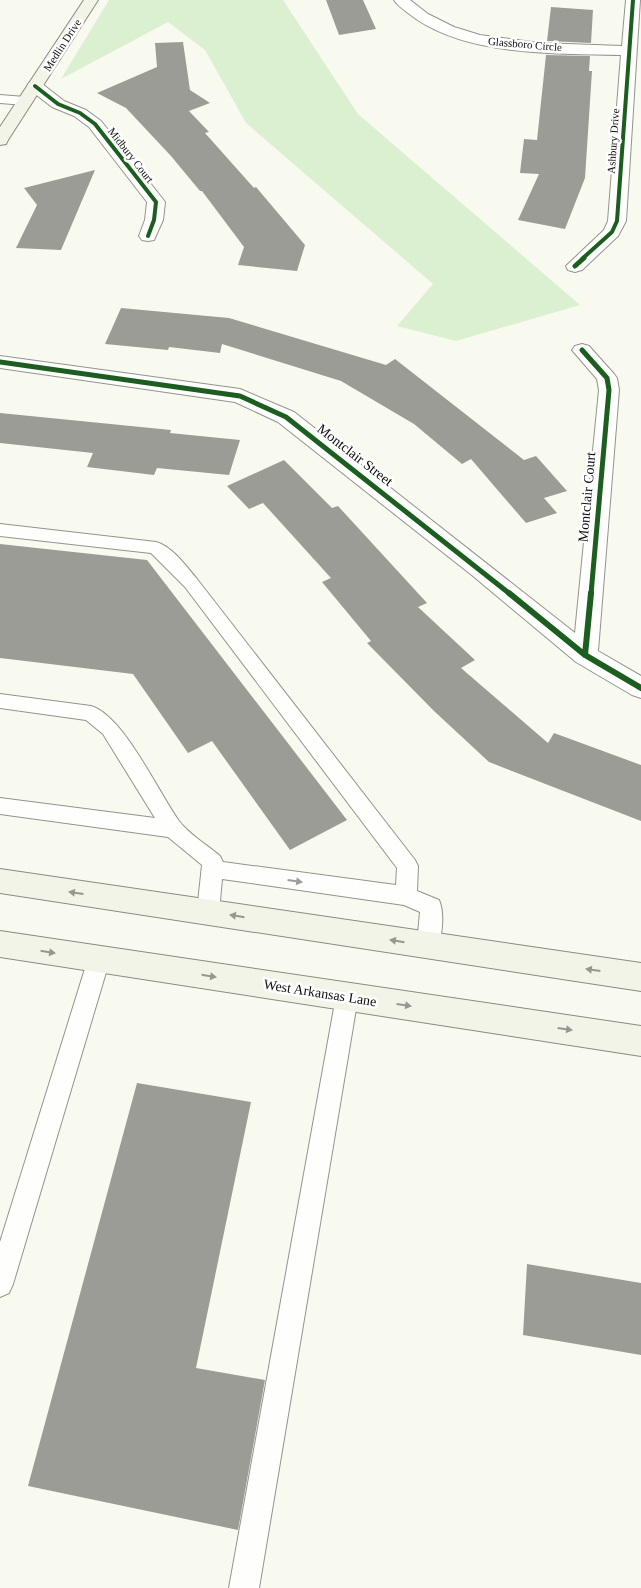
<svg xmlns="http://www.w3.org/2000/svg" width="641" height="1588" viewBox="0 0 641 1588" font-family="'Times New Roman',serif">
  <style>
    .green { fill: #dbf0d0 }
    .building { fill: #9c9c96 }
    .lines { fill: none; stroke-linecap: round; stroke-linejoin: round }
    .lane-casing { stroke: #93938e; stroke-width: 2 }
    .street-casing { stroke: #93938e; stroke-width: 2 }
    .secondary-casing { stroke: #898a85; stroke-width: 2 }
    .lane { fill: #fefefd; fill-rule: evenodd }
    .street { fill: #fefefd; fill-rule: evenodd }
    .secondary { fill: #f2f4e8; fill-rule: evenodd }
    .cycleway-far2-casing { stroke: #fff; stroke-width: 5.5 }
    .cycleway-far1-casing { stroke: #fff; stroke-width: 8 }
    .cycleway-casing { stroke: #fff; stroke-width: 9 }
    .cycleway-far2 { stroke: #1b5e20; stroke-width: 4 }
    .cycleway-far1 { stroke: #1b5e20; stroke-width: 5 }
    .cycleway { stroke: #1b5e20; stroke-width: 6 }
    .oneway { fill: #9d9d9d }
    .oneway2 { fill: #969790 }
    .labels { text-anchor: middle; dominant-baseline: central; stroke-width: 5; stroke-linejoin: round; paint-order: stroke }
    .far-street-label { font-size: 11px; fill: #0c0c0c; stroke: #fff }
    .street-label { font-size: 14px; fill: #0c0c0c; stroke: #fff }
  </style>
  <rect width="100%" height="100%" fill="#f9faef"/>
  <path class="green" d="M109 0H283L358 114 580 305 456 341 397 326 433 284 246 123 205 50 168 22 61 79Z"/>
  <path class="building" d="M326 0H363L376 29 339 35Z
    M551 7 593 10 591 43 547 41Z
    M183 42 190 90 210 103 189 111 209 132 205 133 254 188 256 187 305 245 297 271 238 265 244 247 202 191H200L171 156 126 108 97 93 157 67 155 43Z
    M546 55 590 56 589 71H592L585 178 565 229 518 220 539 174 520 173 524 139 537 140Z
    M95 170 61 250 16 248 37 205 24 188Z
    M121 308 229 318 386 365 395 359 524 460 536 456 567 491 544 498 557 513 526 523 471 459 462 464 414 424 341 381 222 344 220 353 169 347 168 350 105 344Z
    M0 413 171 430 170 433 240 440 229 475 157 468 154 475 87 467 93 453 0 443Z
    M284 460 332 508 338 506 427 603 418 607 475 660 461 668 548 743 554 733 641 765V821L489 762 434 711 367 643 371 641 322 582 331 578 263 503 249 509 227 486Z
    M0 544 147 560 347 820 290 850 212 741 188 753 133 674 0 658Z
    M137 1083 251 1102 196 1368 265 1380 238 1530 28 1486Z
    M527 1264 641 1283V1355L523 1335Z"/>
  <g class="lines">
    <defs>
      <path id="lane" d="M0 95 25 97 31 101 25 105 0 103Z
        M0 524 156 542C173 547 186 566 197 579L415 860 418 866 417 891 439 900C445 913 442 939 436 952L428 955 420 952 417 945 420 912 404 905 222 879 219 912 216 919 208 921 200 919 197 912 202 865 168 837 0 814V798L155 818 103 734 86 720 0 708V694L91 706C124 716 158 792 179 821 189 834 207 845 220 856L223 862 396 885 397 868 185 587 151 553 0 536Z
        M99 949 107 952 110 959 13 1284 9 1293 0 1297V1242L88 959 91 952Z
        M347 987 355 990 358 997 259 1588H229L336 997 339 990Z"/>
      <path id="street" d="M394 0H410L428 14 454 27 480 35 540 43 622 46 626 0H640L626 221 618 236 582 270 575 272 568 270 566 266 604 230 608 221 621 55C554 53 463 57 408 13 403 9 397 5 394 0Z
        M35 81 41 83 64 101 86 110 101 121 162 198 165 202 163 220 154 240 148 241 142 240 139 236 145 220 147 202 89 127 74 116 52 107 29 89 27 86 29 83Z
        M582 344 589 346 614 374 617 378 619 390 598 651 641 676V698L632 695 576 662 473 576 278 422 235 402 0 368V356L240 389 294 412 575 633 599 390 597 379 572 350 575 346Z"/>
      <path id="secondary" d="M84 0H98L8 140 6 144 0 145V127Z
        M0 869 641 963V991L0 893Z
        M0 931 641 1026V1056L0 957Z"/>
    </defs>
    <use href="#lane" class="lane-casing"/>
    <use href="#street" class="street-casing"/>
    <use href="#secondary" class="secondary-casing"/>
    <use href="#lane" class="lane"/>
    <use href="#street" class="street"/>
    <use href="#secondary" class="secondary"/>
    <defs>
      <path id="cycleway-far2" d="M35 86 58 104 80 113 95 124 156 202 154 220 148 236
        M582 259 612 232 617 221 633 0"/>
      <path id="cycleway-far1" d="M575 266 584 258
        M582 350 607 378 609 390 591 594
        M0 362 240 396 286 417 510 594"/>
      <path id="cycleway" d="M509 593 585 655 641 688
        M585 655 591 593"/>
    </defs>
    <use href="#cycleway-far2" class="cycleway-far2-casing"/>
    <use href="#cycleway-far1" class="cycleway-far1-casing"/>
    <use href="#cycleway" class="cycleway-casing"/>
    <use href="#cycleway-far2" class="cycleway-far2"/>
    <use href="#cycleway-far1" class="cycleway-far1"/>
    <use href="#cycleway" class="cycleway"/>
  </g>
  <defs><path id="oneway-solid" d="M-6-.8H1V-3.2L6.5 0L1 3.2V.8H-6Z" transform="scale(1.25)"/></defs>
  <use class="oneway" href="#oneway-solid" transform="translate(295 881) rotate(8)"/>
  <g class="oneway2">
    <use href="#oneway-solid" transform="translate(76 893) rotate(-172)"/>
    <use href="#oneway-solid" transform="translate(237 916) rotate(-171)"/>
    <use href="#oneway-solid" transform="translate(397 941) rotate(-171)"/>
    <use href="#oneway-solid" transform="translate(48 952) rotate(9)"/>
    <use href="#oneway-solid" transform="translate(593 970) rotate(-172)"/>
    <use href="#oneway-solid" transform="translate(209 976) rotate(9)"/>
    <use href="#oneway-solid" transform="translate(404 1005) rotate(8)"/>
    <use href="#oneway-solid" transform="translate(565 1029) rotate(8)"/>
  </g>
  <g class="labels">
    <g class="far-street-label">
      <text transform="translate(525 44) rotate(5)">Glassboro Circle</text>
      <text transform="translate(62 45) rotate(-57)">Medlin Drive</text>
      <text transform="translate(613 141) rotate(-86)">Ashbury Drive</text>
      <text transform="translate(131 155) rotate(52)">Midbury Court</text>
    </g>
    <g class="street-label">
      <text transform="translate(355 455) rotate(38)">Montclair Street</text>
      <text transform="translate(587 497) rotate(-85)">Montclair Court</text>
      <text transform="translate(320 993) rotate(9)">West Arkansas Lane</text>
    </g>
  </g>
</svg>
